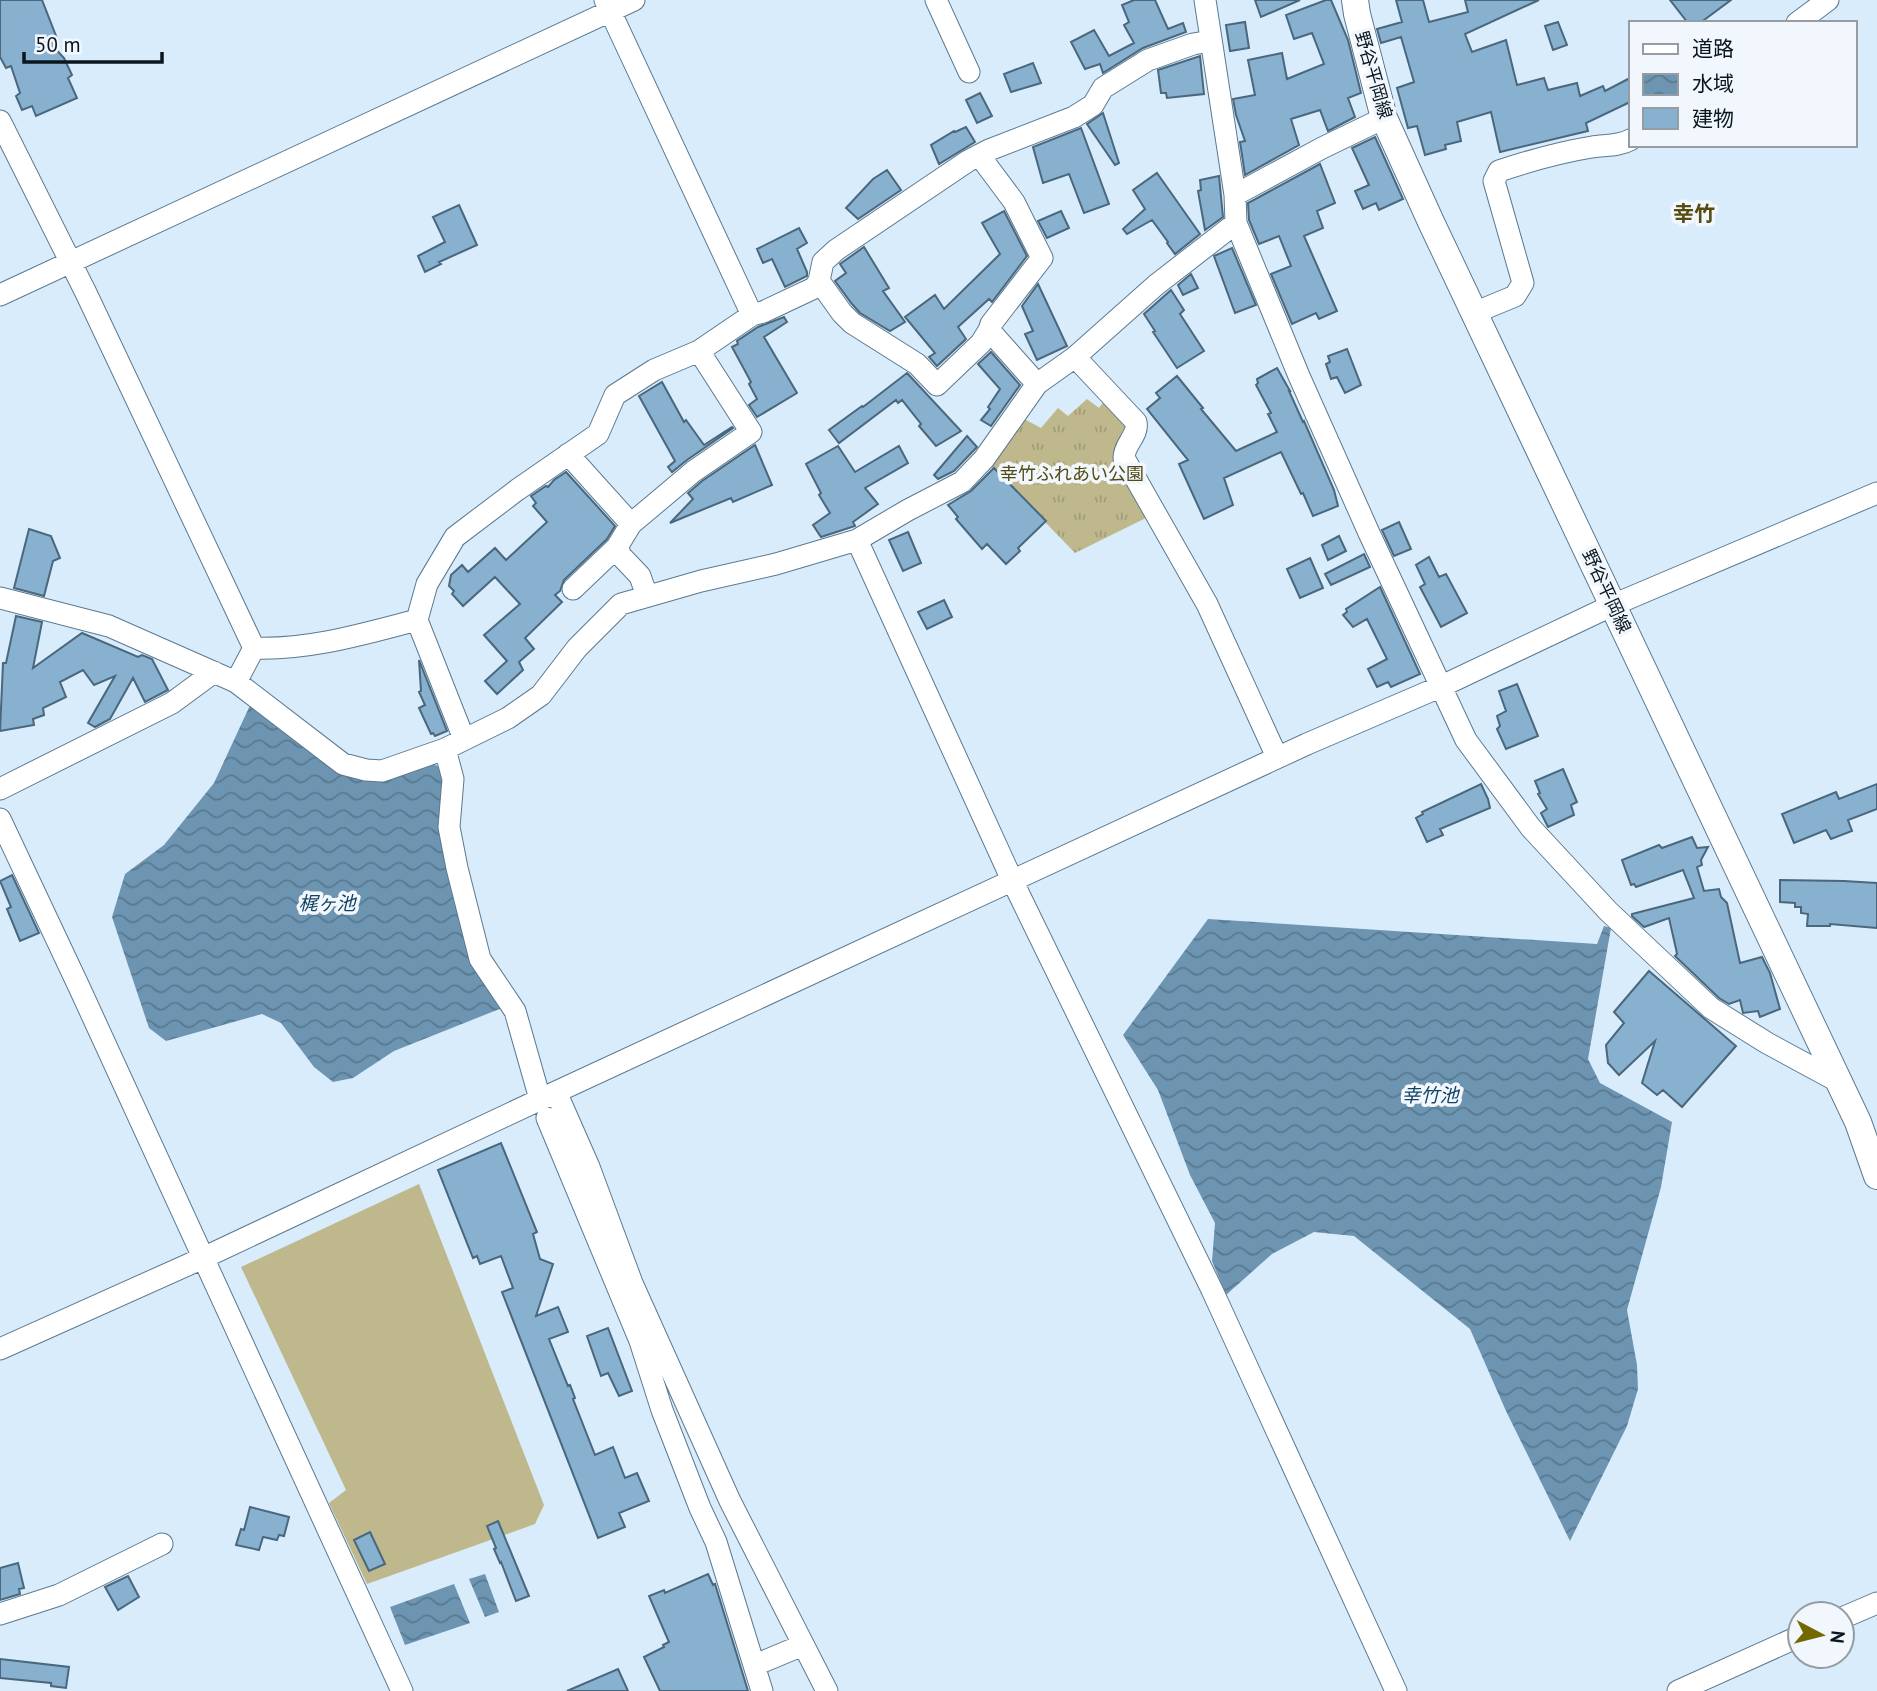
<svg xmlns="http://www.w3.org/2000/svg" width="1877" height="1691" viewBox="0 0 1877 1691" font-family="'PT Sans','Noto Sans JP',sans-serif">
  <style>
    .grass { fill: url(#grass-tufts) }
    .pitch { fill: #beb88c }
    .water { fill: url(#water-waves) }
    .building { fill: #88b0cf; stroke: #49677d; stroke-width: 2 }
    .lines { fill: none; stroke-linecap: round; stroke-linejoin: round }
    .minor-casing { stroke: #5b7990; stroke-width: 23 }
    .major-casing { stroke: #5b7990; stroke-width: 28 }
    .minor { stroke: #fff; stroke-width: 21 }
    .major { stroke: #fff; stroke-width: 26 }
    .labels { text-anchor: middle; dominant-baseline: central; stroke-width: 7; stroke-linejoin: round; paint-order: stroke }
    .street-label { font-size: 18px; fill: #0a161f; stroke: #f1f7fd }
    .park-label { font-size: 18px; fill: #514b14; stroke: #f1f7fd }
    .water-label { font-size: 19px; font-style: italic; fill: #114261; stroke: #f1f7fd }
    .quarter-label { font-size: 21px; font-weight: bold; fill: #554d0e; stroke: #f1f7fd }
  </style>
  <defs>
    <pattern id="grass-tufts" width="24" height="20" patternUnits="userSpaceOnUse" patternTransform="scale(1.75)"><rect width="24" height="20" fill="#beb88c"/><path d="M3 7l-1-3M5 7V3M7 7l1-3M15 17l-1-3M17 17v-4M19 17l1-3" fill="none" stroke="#a29d78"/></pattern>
    <pattern id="water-waves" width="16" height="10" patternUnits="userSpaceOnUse" patternTransform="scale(1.75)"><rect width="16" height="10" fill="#6d95b2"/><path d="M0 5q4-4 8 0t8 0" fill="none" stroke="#587990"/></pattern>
  </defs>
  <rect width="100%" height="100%" fill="#d8ecfc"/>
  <path class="grass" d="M1110 393 1137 428 1124 458 1156 513 1075 553 984 459 1015 414 1041 428 1058 408 1068 416 1087 399 1099 408Z"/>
  <path class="pitch" d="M419 1184 544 1505 535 1524 367 1584 329 1503 346 1490 241 1267Z"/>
  <path class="water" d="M252 701 344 776 378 778 434 764 444 770V820L502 1008 394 1051 353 1078 333 1082 314 1067 281 1023 262 1014 166 1041 149 1028 112 917 125 874 164 845 214 783Z
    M1208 919 1597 944 1604 926 1611 928 1588 1059 1600 1083 1672 1122 1661 1187 1627 1310 1637 1365 1638 1389 1627 1426 1570 1541 1506 1411 1470 1329 1354 1236 1314 1232 1272 1254 1226 1295 1212 1261 1215 1223 1190 1175 1158 1090 1123 1035Z
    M485 1574 499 1612 485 1617 469 1579Z
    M454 1584 470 1623 405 1645 390 1607Z"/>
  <path class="building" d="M0 0H42L58 41 51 44 64 58 72 75 68 78 77 98 36 116 32 106 22 110 16 96 20 93 11 66 6 68 0 57Z
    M1134 0H1155L1168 29 1183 23 1186 32 1143 48 1103 73 1100 64 1085 69 1071 42 1094 30 1109 56 1134 43 1124 25 1129 22 1122 5Z
    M1255 0H1300L1261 17Z
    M1326 0H1331L1348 40 1361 93 1348 98 1355 117 1328 131 1320 110 1291 119 1299 145 1245 175 1240 142 1245 141 1236 115 1233 99 1255 95 1248 60 1282 53 1287 79 1324 64 1312 33 1294 39 1286 15Z
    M1396 0H1423L1429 22 1468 12 1465 0H1539L1465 34 1472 52 1506 40 1517 85 1544 78 1548 90 1577 83 1580 96 1603 86 1605 91 1630 78V102L1586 123 1588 131 1500 152 1491 112 1457 122 1461 141 1445 145 1446 149 1425 155 1417 126 1408 128 1397 88 1414 82 1401 37 1381 43 1377 29 1402 22Z
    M1670 0H1731L1700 23H1688Z
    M1245 22 1249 48 1230 51 1226 25Z
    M1558 22 1567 45 1553 50 1545 26Z
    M1200 56 1204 94 1167 98 1166 93H1161L1158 70Z
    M1033 63 1041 83 1011 92 1004 74Z
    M980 93 992 116 977 123 966 100Z
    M1103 113 1119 163 1115 165 1087 124Z
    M966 127 975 142 939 164 931 145 954 131 955 132Z
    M1081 128 1109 204 1084 213 1069 174 1043 183 1033 147Z
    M1375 137 1403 199 1379 210 1376 203 1363 209 1355 191 1369 185 1352 148Z
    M1320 164 1335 203 1317 211 1323 228 1304 236 1337 311 1319 319 1316 313 1292 324 1271 274 1291 266 1279 236 1259 244 1249 220 1248 203Z
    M887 170 901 190 858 219 846 208 873 179Z
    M1157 173 1200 234 1175 254 1167 243 1168 242 1152 220 1127 234 1123 229 1145 209 1133 190Z
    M1219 176 1223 217 1205 230 1198 191 1201 190 1200 180Z
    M459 205 477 245 439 262 441 264 425 272 418 256 445 242 433 217Z
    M1004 211 1027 256 992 302 989 299 958 327 966 339 937 366 929 357 935 353 905 317 935 295 944 309 1000 254 982 223Z
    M1061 211 1069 228 1047 238 1038 221Z
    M799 228 807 243 797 249 807 272V276L785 287 772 259 763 263 757 249Z
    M864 247 889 288 883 291 905 322 890 331 860 313 852 304 835 281 846 273 840 264Z
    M1232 248 1256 305 1235 313 1214 256Z
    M1191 274 1198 288 1183 295 1178 285Z
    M1038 284 1067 346 1037 360 1025 334 1033 331 1022 306Z
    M1171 290 1184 310 1180 314 1204 351 1177 368 1153 332 1155 331 1144 314Z
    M784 317 787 322 764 337 797 393 757 417 749 405 757 399 749 384 751 382 732 347 738 344 737 341 758 327Z
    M1347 349 1361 385 1345 393 1337 377 1331 379 1326 364 1330 362 1328 356Z
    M991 352 1020 385 991 426 981 420 990 409 988 407 1000 389 978 364Z
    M1277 368 1290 391H1289L1303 422 1304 421 1334 490 1338 506 1313 516 1303 493 1301 494 1281 452 1224 478 1233 505 1204 519 1179 464 1188 460 1147 409 1160 398 1156 393 1177 376 1203 408 1201 409 1236 451 1277 432 1268 414 1271 413 1256 385 1258 383 1257 379Z
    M907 373 961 431 936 446 919 426 921 424 902 400 898 403 896 400 839 443 829 430 862 406 863 407Z
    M662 382 684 422 686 420 704 445 732 427 733 428 687 460 672 472 668 467 675 461 639 396Z
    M967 436 977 447 954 471 938 479 934 475Z
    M755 445 772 485 733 502 731 498 670 523 693 499 688 493 702 481Z
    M838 446 855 472 899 446 908 463 865 488 878 504 853 522 855 526 821 537 813 525 830 513 819 495 821 493 806 464Z
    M994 468 1046 521 1018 548 1020 551 1006 564 987 544 982 549 956 519 958 517 948 505 971 491Z
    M566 472 615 526 607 539 564 580 560 591 555 595 562 602 525 638 534 649 519 662 523 670 497 694 485 681 507 661 484 635 520 604 495 577 463 606 452 594 454 591 449 586 451 575 462 565 468 572 495 548 506 560 547 522 533 506 536 503 531 496 546 486 548 487 554 480Z
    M1399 522 1411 549 1394 556 1382 530Z
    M29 529 51 536 60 558 53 561 44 596 14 588Z
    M908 532 921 563 903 571 889 540Z
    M1339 536 1346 551 1328 560 1322 545Z
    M1364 554 1370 567 1331 585 1325 574Z
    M1429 557 1439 577 1446 574 1467 613 1441 627 1420 587 1425 584 1416 565Z
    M1310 558 1323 588 1300 598 1287 569Z
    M1380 587 1420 674 1391 687 1388 682 1377 687 1368 669 1387 659 1367 619 1353 627 1343 615 1347 612 1346 609Z
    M944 600 952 617 927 629 918 612Z
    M16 616 42 622 33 668 82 633 138 657 142 655 152 659 168 690 145 702 133 678 110 719 95 727 88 723 115 676 94 685 83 670 60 682 66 697 43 708 44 715 33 719 34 725 0 731 3 663H6Z
    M419 660 447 731 435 736 433 733 431 734 419 708 425 705 419 692 421 691Z
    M1517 684 1538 736 1506 749 1497 729 1500 726 1497 716 1506 711 1499 691Z
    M1563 769 1577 802 1571 805 1574 815 1548 827 1541 813 1547 809 1538 794 1540 793 1535 781Z
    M1481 784 1488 799 1490 808 1440 829 1443 835 1427 842 1416 818 1423 814 1422 812Z
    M1877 784V809L1848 820 1852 831 1831 839 1826 830 1794 843 1782 814 1836 792 1839 799Z
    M1692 837 1697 848 1708 847 1701 860 1702 865 1697 867 1704 891 1719 889 1721 897 1727 903 1740 963 1762 957 1770 973 1780 1009 1760 1017 1758 1011 1743 1013 1740 1000 1729 1004 1719 998 1675 956 1677 954 1676 949 1669 918 1644 927 1632 916V914L1694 898 1683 870 1636 887 1634 884 1631 885 1622 860 1659 845 1662 848Z
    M12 875 39 933 20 941 7 909 11 907 0 881Z
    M1780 880 1844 881 1877 883V928L1830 924V926H1807L1808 914 1801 913V907H1795V903L1780 902Z
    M1649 971 1736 1046 1682 1107 1663 1090 1657 1095 1642 1083 1655 1041 1619 1075 1608 1063 1606 1045 1624 1023 1614 1012Z
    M501 1143 537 1232 533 1234 540 1259 553 1264 536 1316 558 1307 568 1332 549 1339 568 1386 570 1385 575 1398 573 1399 595 1455 613 1447 625 1478 637 1473 649 1501 619 1513 625 1527 598 1538 502 1292 513 1288 501 1256 480 1264 477 1256 473 1258 438 1170Z
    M608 1328 632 1391 619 1396 608 1373 601 1376 587 1336Z
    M250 1507 289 1517 284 1536 279 1535 277 1540 263 1537 259 1550 236 1545 241 1529 244 1530Z
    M498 1521 529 1596 516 1601 501 1562 500 1563 494 1549 496 1548 487 1526Z
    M370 1532 385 1564 369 1571 354 1540Z
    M18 1563 24 1588 19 1589 20 1594 0 1600V1568Z
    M708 1574 713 1585 715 1584 748 1691H660L644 1657 664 1647 663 1645 669 1642 649 1596 664 1590 665 1593Z
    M128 1576 139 1597 118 1610 105 1587Z
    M0 1659 69 1667 66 1688 51 1686V1683L0 1678Z
    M618 1669 628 1691H567Z"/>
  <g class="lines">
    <defs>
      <path id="minor" d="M936 0 969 72
        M1205 0 1235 195 1236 223 1299 376 1369 533 1466 740 1531 828 1608 911 1711 1008 1767 1043 1839 1082
        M1797 23 1828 0
        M0 121 86 293 254 648 236 682
        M979 155 1014 202 1042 258 991 324 989 330 1037 384
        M1235 195 1322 148 1384 118
        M819 281 842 313 852 323 917 364 937 385 981 343 989 330
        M0 295 634 0
        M1474 313 1515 296 1523 283 1494 181 1499 171C1529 161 1561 152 1592 147 1605 145 1619 146 1630 140
        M752 315 763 312 814 288 819 281 823 262 836 250 968 161 989 150 1074 117 1093 105 1103 88 1148 60 1193 44 1211 41
        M1075 357 1136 422C1139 435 1124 444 1124 458L1207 604 1277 757
        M568 454 631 524
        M857 540 1012 880 1212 1290 1396 1691
        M617 547 621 556 640 576 647 596
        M573 589 617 547 631 524 694 471 751 432 699 351
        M0 598 109 626 236 682 343 764 366 770 382 771 445 749 508 718 541 695 577 648 621 604 701 581 776 564 857 540 908 510 962 482 984 459 1037 384 1075 357 1156 285 1236 223
        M417 620 464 739
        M254 648C310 650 363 634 417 620L427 584 455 537 517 490 598 434 615 395 654 370 699 351 752 315 605 0
        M445 749 453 779 449 827 457 868 480 959 515 1011 540 1099
        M0 789 172 703 214 672
        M0 819 80 989 402 1691
        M556 1092 589 1167 632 1283 730 1501 827 1691
        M547 1118 640 1341 662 1410 700 1508 716 1542 762 1691
        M0 1349 203 1258 556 1092 1307 744 1442 686 1613 605 1877 493
        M0 1614 59 1595 162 1544
        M1842 1618 1877 1603
        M755 1665 803 1645
        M1678 1691 1800 1636"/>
      <path id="major" d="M1355 0 1357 14 1384 118 1431 222 1858 1122 1877 1176"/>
    </defs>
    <use href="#minor" class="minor-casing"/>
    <use href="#major" class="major-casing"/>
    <use href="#minor" class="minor"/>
    <use href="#major" class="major"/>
  </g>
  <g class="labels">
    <g class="street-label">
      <text transform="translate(1374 75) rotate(74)">野谷平岡線</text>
      <text transform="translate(1607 591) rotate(65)">野谷平岡線</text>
    </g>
    <g class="park-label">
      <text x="1072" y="473">幸竹ふれあい公園</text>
    </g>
    <g class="water-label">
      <text x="327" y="903">梶ヶ池</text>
      <text x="1430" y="1095">幸竹池</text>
    </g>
    <g class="quarter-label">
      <text x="1694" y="213">幸竹</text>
    </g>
  </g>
  <rect x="1629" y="21" width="228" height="126" fill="#f1f7fd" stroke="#959da4" stroke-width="2"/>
  <rect x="1643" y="44" width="35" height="10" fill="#ffffff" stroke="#959da4" stroke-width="2"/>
  <text x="1692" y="56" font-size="21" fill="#0a161f">道路</text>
  <rect x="1643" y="74" width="35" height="21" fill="url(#water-waves)" stroke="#959da4" stroke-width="2"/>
  <text x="1692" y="91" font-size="21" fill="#0a161f">水域</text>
  <rect x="1643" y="108" width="35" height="21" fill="#88b0cf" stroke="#959da4" stroke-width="2"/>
  <text x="1692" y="126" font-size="21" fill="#0a161f">建物</text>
  <g transform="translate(1821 1635) rotate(97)"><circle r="33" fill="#f1f7fd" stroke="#959da4" stroke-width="2"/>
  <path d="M0-5L12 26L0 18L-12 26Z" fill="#746900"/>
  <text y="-10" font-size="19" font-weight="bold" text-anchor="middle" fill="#0a161f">N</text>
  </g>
  <path d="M24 52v10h138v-10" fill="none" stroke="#0a161f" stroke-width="3.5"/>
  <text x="35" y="52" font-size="21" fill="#0a161f" stroke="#f1f7fd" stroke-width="5" paint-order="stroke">50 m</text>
</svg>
